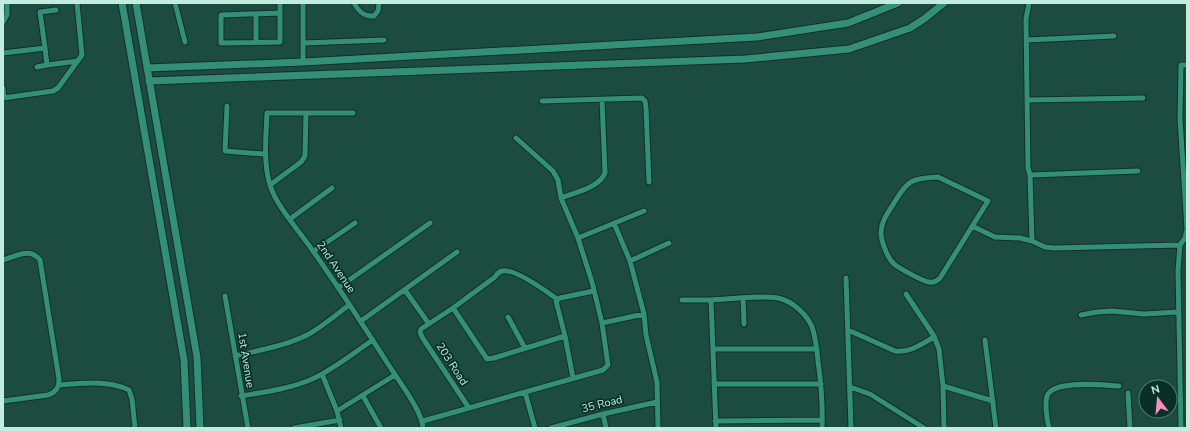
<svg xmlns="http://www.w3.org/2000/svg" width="1190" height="431" viewBox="0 0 1190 431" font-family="'Nunito Sans',sans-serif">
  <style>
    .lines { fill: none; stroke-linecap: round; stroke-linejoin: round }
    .minor-casing { stroke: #132f27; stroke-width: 7 }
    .tertiary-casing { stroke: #132f27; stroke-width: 9 }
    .minor { stroke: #348f78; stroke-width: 5 }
    .tertiary { stroke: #348f78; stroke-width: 7 }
    .labels { text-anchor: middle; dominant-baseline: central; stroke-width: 3.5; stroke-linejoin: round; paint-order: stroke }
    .street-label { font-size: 11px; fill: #c2ecde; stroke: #093026 }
  </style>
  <rect width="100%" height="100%" fill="#1c4c3f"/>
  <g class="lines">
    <defs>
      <path id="minor" d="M175 3 185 42
        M303 3V62
        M354 3C358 11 365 17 374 16L378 11 379 3
        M1029 3 1026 19 1028 168 1030 175 1138 171
        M280 13 221 15V43L280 42V3
        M256 14V42
        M3 22 7 15V3
        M1027 40 1114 36
        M303 43 384 40
        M45 48 47 65 78 61
        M3 53 45 48 40 12 56 10
        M37 67 47 65
        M3 88 4 98
        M3 98 53 91 58 88 82 55 77 3
        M1028 100 1143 98
        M542 101 642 98 645 101 646 108 649 182
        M227 106 225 151 264 154
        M353 113H267C266 138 263 161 270 185 276 206 301 233 313 251 340 289 365 328 390 367 400 383 422 411 423 428
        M1030 175 1032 241
        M938 177 988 201 940 278C937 281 933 283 929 282 924 282 897 267 894 264 888 259 881 241 881 233 881 221 888 213 894 203 907 181 911 178 938 177Z
        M270 185 301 162 305 156 306 113
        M561 198C576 192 599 188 605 173L602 100
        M290 219 332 188
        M614 223 630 261 644 314 646 335 657 382 658 428
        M972 226 995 237 1020 238 1032 241 1045 247 1054 248 1180 245
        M578 238 644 211
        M314 251 355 223
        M3 260C17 256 30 247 40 260L59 379C59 388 56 392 48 395L3 401
        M630 261 669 243
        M846 278 851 428
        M338 288 430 223
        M405 290 429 324
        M906 294 934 336 939 349 943 386 944 428
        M225 296 248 428
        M743 298 744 324
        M682 300H711L716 428
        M711 300C731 299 759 295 778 298 793 301 809 316 813 330 816 340 817 351 818 361 821 383 823 405 822 428
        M453 308 487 359 494 358 565 336
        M1081 315 1097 312 1112 311 1144 314 1178 312
        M508 317 525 348
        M361 321 457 252
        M602 323 644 314
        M848 330 895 351C910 353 922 344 934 337
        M985 340 996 428
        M713 349H817
        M235 356C260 350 286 346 309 334 323 326 336 315 349 305
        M322 374 337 411 341 428
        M573 378 565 336 556 301 560 298 594 291
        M714 384H821
        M59 385C81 383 108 380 129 390L132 399 135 428
        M943 386 993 401
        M850 387 870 394 924 428
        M525 392 535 428
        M1128 393 1130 428
        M241 396C265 392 288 389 310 380 333 370 353 353 373 340
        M363 396 381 428
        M469 408 422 337 420 332 421 329 453 308 495 277C497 274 498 272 502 271 515 268 546 291 557 299
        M337 411 395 375
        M603 414 606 428
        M423 421 603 370 608 365 602 323 592 282 578 238 561 198 558 180 553 171 516 138
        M715 421 822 420
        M294 428 340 420
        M551 428 603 414 657 402
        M1049 428C1047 420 1044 401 1048 394 1057 380 1104 385 1119 386
        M1181 428 1178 270 1180 245 1185 238 1187 229 1180 119 1181 65H1187"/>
      <path id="tertiary" d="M122 3 184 360 187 428
        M136 3 197 357 200 428
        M147 68 303 62 757 37 848 23 898 3
        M149 81 745 59 849 49 910 28 924 19 944 3"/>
    </defs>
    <use href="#minor" class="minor-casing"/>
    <use href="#tertiary" class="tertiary-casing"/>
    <use href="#minor" class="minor"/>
    <use href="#tertiary" class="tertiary"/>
  </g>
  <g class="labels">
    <g class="street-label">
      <text transform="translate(336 267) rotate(56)">2nd Avenue</text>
      <text transform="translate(246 360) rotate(81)">1st Avenue</text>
      <text transform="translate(452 364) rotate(57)">203 Road</text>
      <text transform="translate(602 404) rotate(-14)">35 Road</text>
    </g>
  </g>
  <rect width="1190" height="431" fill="none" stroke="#c2ecde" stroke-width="8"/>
  <g transform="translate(1158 399) rotate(344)"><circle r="19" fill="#093026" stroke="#537b70"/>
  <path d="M0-3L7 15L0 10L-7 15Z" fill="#fd8ec0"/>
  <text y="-6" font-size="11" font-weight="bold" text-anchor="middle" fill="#c2ecde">N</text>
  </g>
</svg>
